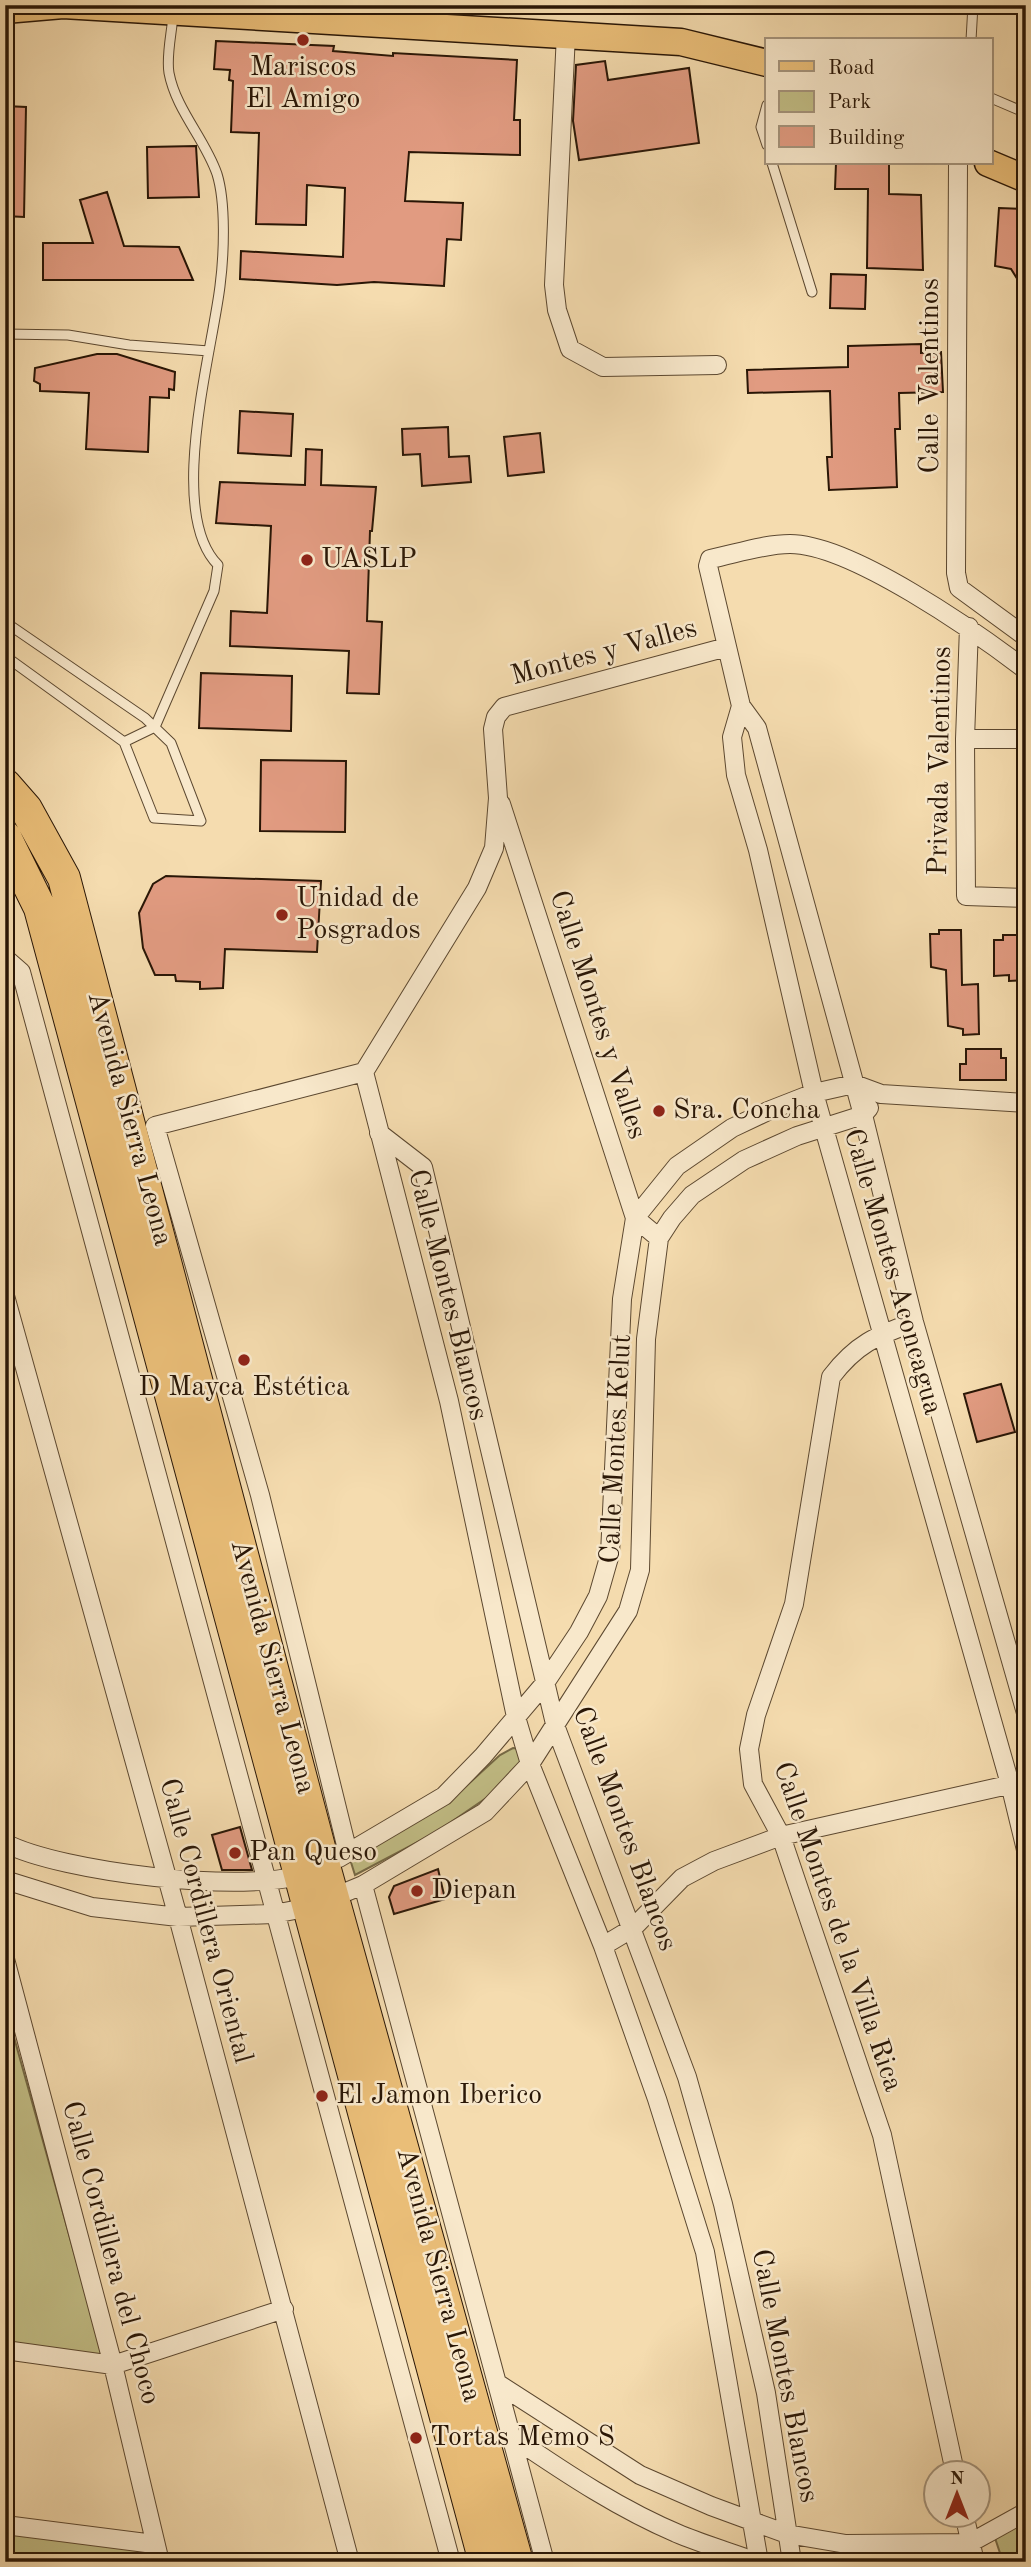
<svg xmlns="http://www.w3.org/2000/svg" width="1031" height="2567" viewBox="0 0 1031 2567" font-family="'Old Standard TT',serif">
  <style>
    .green { fill: #c2be86; stroke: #766a46; stroke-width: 2 }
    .building { fill: #e19b81; stroke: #291606; stroke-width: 2 }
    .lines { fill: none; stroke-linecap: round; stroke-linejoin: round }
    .lane-casing { stroke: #5c4830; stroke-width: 11 }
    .street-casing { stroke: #5c4830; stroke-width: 20 }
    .primary-casing { stroke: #291606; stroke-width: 29 }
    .highway-casing { stroke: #291606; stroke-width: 34 }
    .lane { stroke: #f8e8cb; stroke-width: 9 }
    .street { stroke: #f8e8cb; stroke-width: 18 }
    .primary { stroke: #eabe78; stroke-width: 26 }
    .highway { stroke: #eabe78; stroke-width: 32 }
    .poi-dot { fill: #8f2418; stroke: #f8e8cb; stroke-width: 2.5 }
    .labels { text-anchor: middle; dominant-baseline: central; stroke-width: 5; stroke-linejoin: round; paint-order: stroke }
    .poi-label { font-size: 28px; fill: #291606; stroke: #f8e8cb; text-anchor: start }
    .street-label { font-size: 28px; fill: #291606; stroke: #f8e8cb }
  </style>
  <rect width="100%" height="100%" fill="#f5dcaf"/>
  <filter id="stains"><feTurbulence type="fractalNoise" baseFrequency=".00286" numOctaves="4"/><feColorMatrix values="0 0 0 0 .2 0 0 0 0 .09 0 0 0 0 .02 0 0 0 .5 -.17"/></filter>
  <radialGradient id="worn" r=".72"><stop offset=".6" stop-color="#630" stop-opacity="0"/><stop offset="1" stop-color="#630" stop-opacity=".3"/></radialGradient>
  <path class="green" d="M513 1748 520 1749 523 1756 520 1769 492 1794 435 1833 355 1875 349 1856 452 1799 500 1755Z
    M5 2005 103 2356 5 2343Z
    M1026 2522V2562H1003L995 2538Z
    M5 2529 151 2547 154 2562H5Z"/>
  <path class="building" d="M216 41 334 46 333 51 393 56V53L517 60 514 120H520V155L409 152 405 201 463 203 461 240 447 239 444 286 374 282 337 285 240 279 241 251 343 257 345 188 307 185 306 225 256 224 259 133 231 132 233 81 229 80 230 70 214 69Z
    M605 61 608 80 689 68 699 143 579 160 573 121 576 65Z
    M5 106 26 107 24 217 5 216Z
    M196 146 199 197 148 198 147 147Z
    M836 163H889V194L921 195 923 270 867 268 868 189H835Z
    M107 192 124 246 179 247 193 280H43V243H93L80 200Z
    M999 208 1026 209V293L1011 269 995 266Z
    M831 274 866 275 865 309 830 308Z
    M921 344V353L941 352 943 392 899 393 900 429H895L897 487 829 490 827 457H832L830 391 748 393 747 370 848 367V346Z
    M97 354H117L175 372 174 390 169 389V398L150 397 148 452 86 449 89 393 40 391V384L34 381 35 368Z
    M240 411 293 414 291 456 238 453Z
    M448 427 449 457 469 456 471 482 422 486 420 454 403 455 402 429Z
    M540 433 544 472 508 476 504 437Z
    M306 449 322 450 321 485 376 487 372 531H370L367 621 382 622 379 694 347 693 349 651 230 646 231 611 267 613 271 526 216 523 220 482 305 485Z
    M201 673 292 676 291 731 199 728Z
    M261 760 346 761 345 832 260 831Z
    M166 876 321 881 317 952 225 949 223 988 200 989V982L176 981 175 975H155L143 948 139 913 153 884Z
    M939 930H961L962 985 978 984 979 1034 963 1035V1029L948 1026 946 970 931 967 930 934H939Z
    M1003 935H1025V980L1009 981V975L994 976V940H1003Z
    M966 1049H1001V1058H1006V1080H960V1064H966Z
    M1001 1384 1015 1432 977 1442 964 1394Z
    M240 1827 252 1870H222L212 1835Z
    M438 1869 445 1899 394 1914 389 1897 394 1886Z"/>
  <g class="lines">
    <defs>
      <path id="lane" d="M971 40 973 5
        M991 98 1026 113
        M767 105 761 127 767 145
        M772 163 812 292
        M5 334 68 335 129 345 209 351
        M5 622 145 718 171 743 201 821 154 818 124 742 5 656
        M124 742 155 727 214 591 218 565C166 513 212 353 220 286 224 255 226 203 217 174 205 139 176 110 169 73 166 56 172 32 173 15"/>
      <path id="street" d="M566 34 554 285 557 310 570 349 603 367 717 365
        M958 163 956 573 959 588 1026 637
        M969 627 965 739 966 896 1026 898
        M1026 670C976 632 851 544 790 544 764 544 735 554 710 559L708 566 741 706 757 728 863 1115 914 1322 1026 1713
        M741 706 732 737 736 775 758 850 814 1093 1010 1784 1026 1850
        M965 739H1026
        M501 804 635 1218 659 1238
        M5 958 21 972 451 2562
        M364 1072 449 1401 516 1717 530 1764 603 1946 657 2099 705 2252 759 2562
        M379 1133 423 1167 556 1728 687 2077 723 2204 766 2393 792 2562
        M5 1296 178 1917 350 2562
        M914 1322C876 1336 856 1344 831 1377L794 1604 756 1715 749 1749 753 1784 781 1836 882 2135 955 2472
        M5 1843C60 1872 250 1895 307 1873
        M348 1853 260 1495 155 1126 364 1072 477 888 494 848 498 798 493 729 496 717 504 707 727 647
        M339 1858 444 1796 483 1756 545 1683 579 1632 598 1596 610 1554 622 1299 635 1218 677 1166 732 1128 768 1111 814 1093 854 1084 881 1094 1026 1103
        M5 1880 92 1907 178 1917 274 1914 310 1907 363 1885 485 1812 530 1764 628 1611 640 1570 646 1339 659 1238 672 1218 692 1195 744 1160 797 1136 863 1115 869 1108
        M363 1885 545 2562
        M603 1946 633 1928 682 1878 714 1861 781 1836 1026 1781
        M5 1959 113 2365 160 2562
        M5 2350 113 2365 284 2309
        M500 2385 640 2475 711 2506 787 2534 846 2544 970 2543 1026 2512
        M514 2438C567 2474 621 2510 681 2535 706 2545 732 2553 757 2562
        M964 2514 975 2562
        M5 2525 154 2544"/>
      <path id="primary" d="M5 10 63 5 681 42 767 63
        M988 163 1026 179"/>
      <path id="highway" d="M5 785 26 809 64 878 324 1866 517 2562
        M5 837 40 908 485 2562"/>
    </defs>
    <use href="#lane" class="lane-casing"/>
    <use href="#street" class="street-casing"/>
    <use href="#primary" class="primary-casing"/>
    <use href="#highway" class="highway-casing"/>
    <use href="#lane" class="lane"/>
    <use href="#street" class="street"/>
    <use href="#primary" class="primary"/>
    <use href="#highway" class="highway"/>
  </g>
  <g class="poi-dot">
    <circle cx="303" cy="40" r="7"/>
    <circle cx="307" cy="560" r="7"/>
    <circle cx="282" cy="915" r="7"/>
    <circle cx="659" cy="1111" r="7"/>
    <circle cx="244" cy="1360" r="7"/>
    <circle cx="235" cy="1853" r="7"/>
    <circle cx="417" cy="1891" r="7"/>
    <circle cx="322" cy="2096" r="7"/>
    <circle cx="416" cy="2438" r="7"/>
  </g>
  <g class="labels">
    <g class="poi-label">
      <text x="303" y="68" text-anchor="middle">Mariscos<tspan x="303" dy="32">El Amigo</tspan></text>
      <text x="321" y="560">UASLP</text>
      <text x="296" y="899">Unidad de<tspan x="296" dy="32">Posgrados</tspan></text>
      <text x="673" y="1111">Sra. Concha</text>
      <text x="244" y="1388" text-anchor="middle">D Mayca Estética</text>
      <text x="249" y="1853">Pan Queso</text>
      <text x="431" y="1891">Diepan</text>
      <text x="336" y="2096">El Jamon Iberico</text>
      <text x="430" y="2438">Tortas Memo S</text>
    </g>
    <g class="street-label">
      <text transform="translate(931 376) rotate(-90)">Calle Valentinos</text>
      <text transform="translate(604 653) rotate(-15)">Montes y Valles</text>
      <text transform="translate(941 761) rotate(-89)">Privada Valentinos</text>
      <text transform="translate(597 1015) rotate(72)">Calle Montes y Valles</text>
      <text transform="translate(129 1119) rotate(75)">Avenida Sierra Leona</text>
      <text transform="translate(892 1272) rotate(74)">Calle Montes Aconcagua</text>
      <text transform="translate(447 1295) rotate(76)">Calle Montes Blancos</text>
      <text transform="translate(617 1449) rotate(-87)">Calle Montes Kelut</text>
      <text transform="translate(272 1667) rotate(75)">Avenida Sierra Leona</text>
      <text transform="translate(624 1829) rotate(70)">Calle Montes Blancos</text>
      <text transform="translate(205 1921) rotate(75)">Calle Cordillera Oriental</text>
      <text transform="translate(837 1927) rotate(71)">Calle Montes de la Villa Rica</text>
      <text transform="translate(110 2253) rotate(75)">Calle Cordillera del Choco</text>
      <text transform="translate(438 2275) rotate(75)">Avenida Sierra Leona</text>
      <text transform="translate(784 2376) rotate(79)">Calle Montes Blancos</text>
    </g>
  </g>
  <rect width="1031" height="2567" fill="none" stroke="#f5dcaf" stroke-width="28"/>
  <rect x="7" y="7" width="1017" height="2553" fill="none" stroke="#291606" stroke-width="3.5"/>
  <rect x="14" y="14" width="1003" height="2539" fill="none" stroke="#291606" stroke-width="2"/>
  <rect x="765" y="38" width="228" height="126" fill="#f8e8cb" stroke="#a5947c" stroke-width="2"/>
  <rect x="779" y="61" width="35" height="10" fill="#eabe78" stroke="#a5947c" stroke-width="2"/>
  <text x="828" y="74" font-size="21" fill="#291606">Road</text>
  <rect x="779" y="91" width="35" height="21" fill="#c2be86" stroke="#a5947c" stroke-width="2"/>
  <text x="828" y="108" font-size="21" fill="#291606">Park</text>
  <rect x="779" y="126" width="35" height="21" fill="#e19b81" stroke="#a5947c" stroke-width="2"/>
  <text x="828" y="144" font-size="21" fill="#291606">Building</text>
  <g transform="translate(957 2494)"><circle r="33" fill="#f8e8cb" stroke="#a5947c" stroke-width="2"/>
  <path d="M0-5L12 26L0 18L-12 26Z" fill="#8f2418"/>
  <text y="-10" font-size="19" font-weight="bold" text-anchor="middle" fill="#291606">N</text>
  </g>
  <rect width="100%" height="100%" filter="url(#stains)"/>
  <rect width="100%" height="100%" fill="url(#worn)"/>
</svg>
